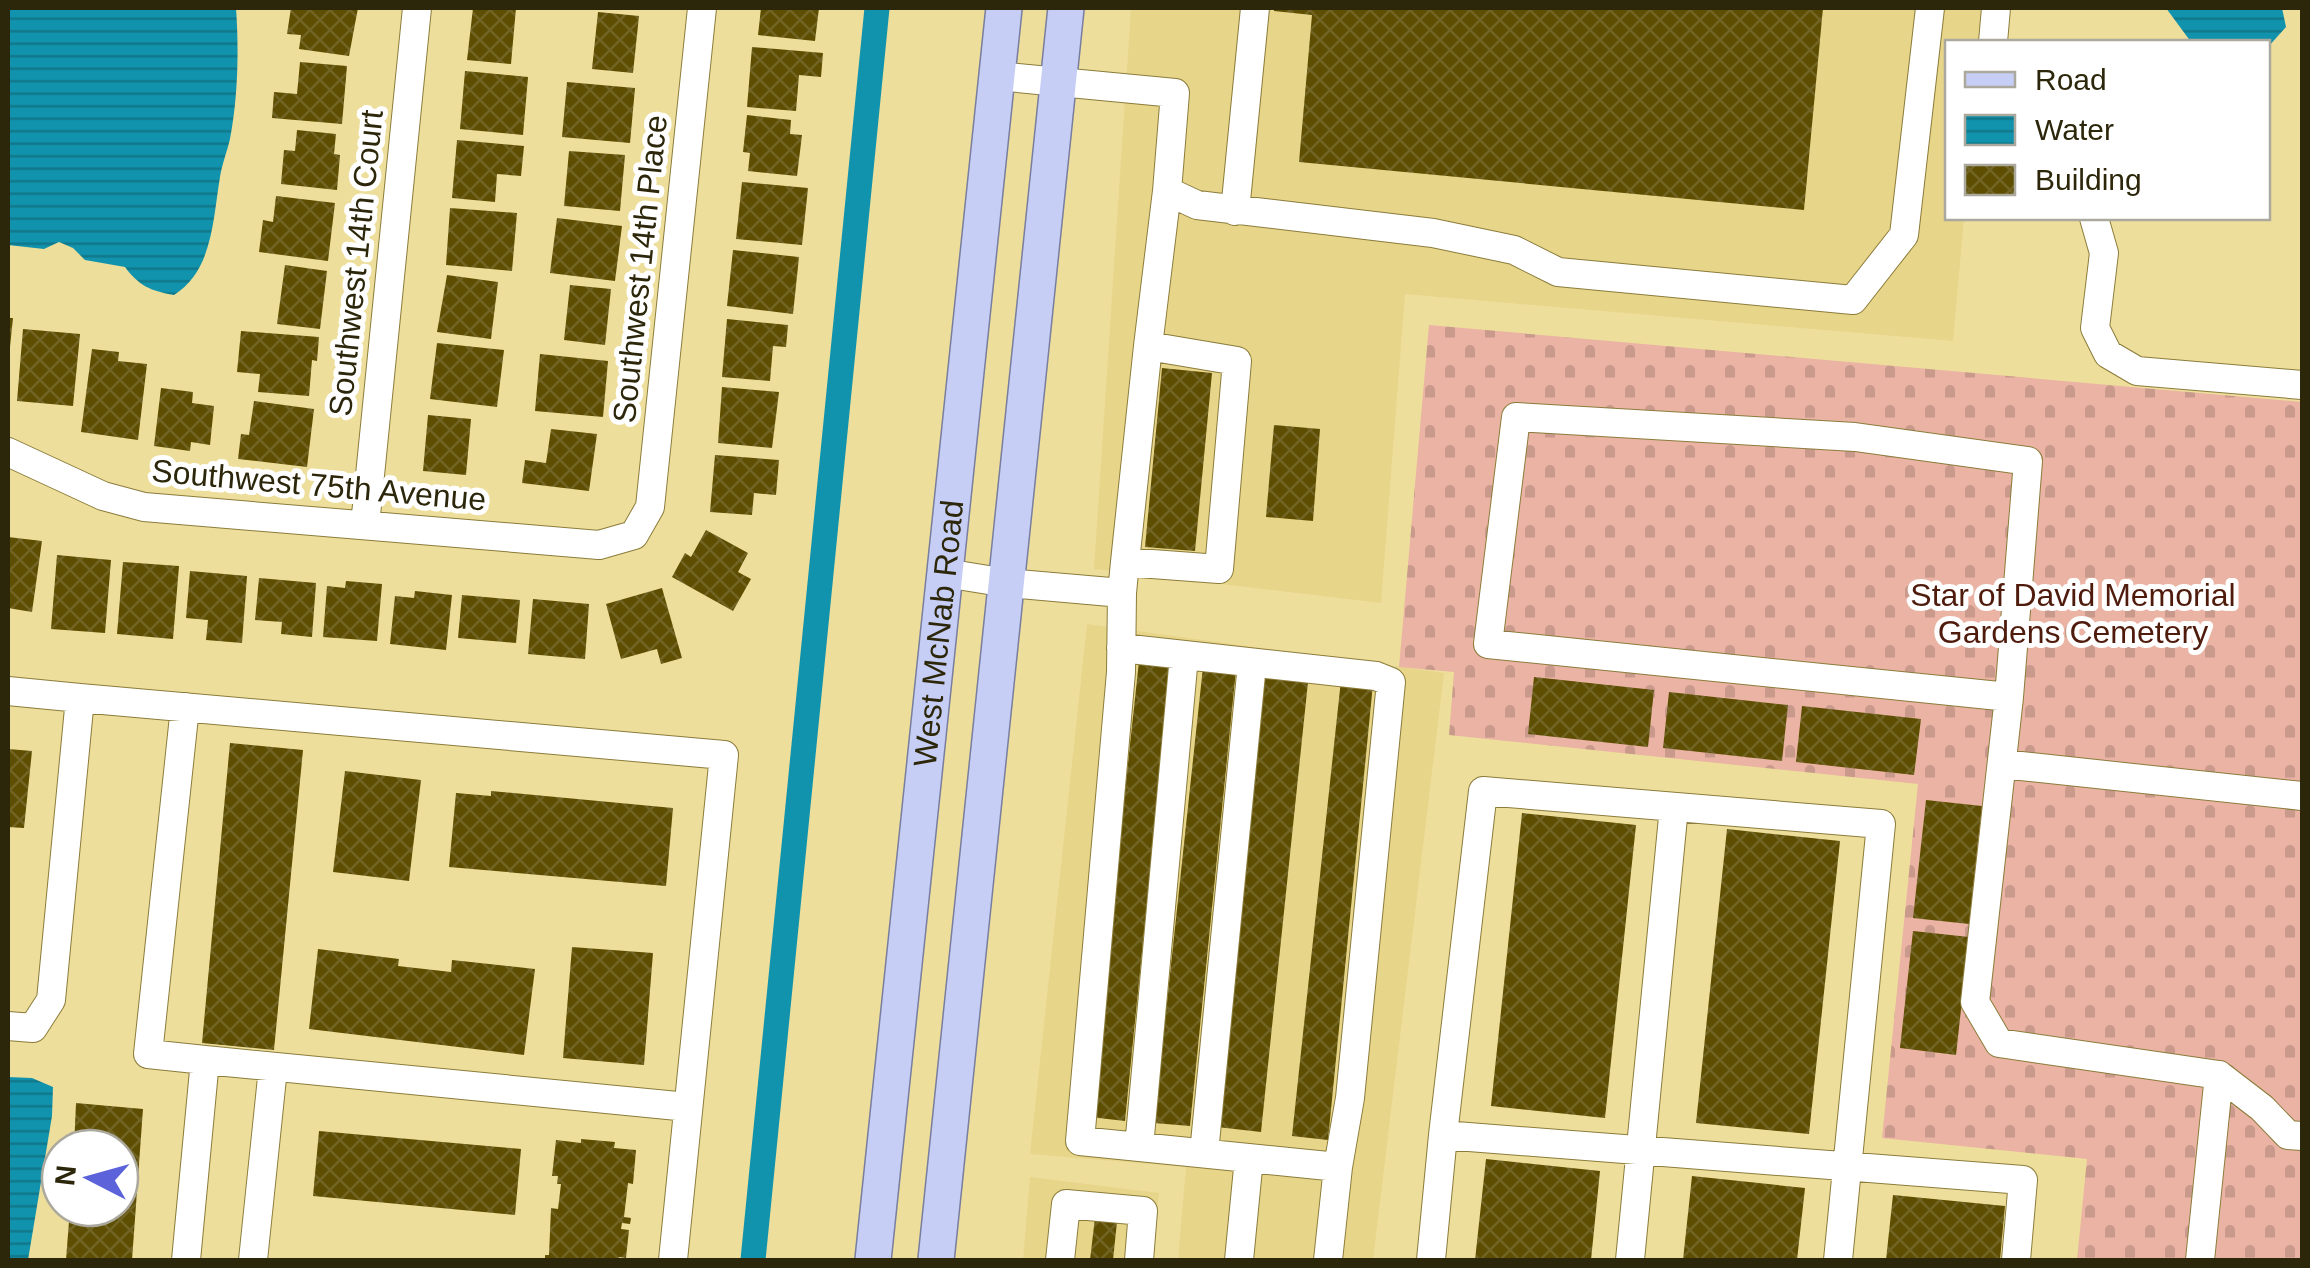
<svg xmlns="http://www.w3.org/2000/svg" width="2310" height="1268" viewBox="0 0 2310 1268" font-family="Helvetica,sans-serif">
  <style>
    .built { fill: #e7d58a }
    .cemetery { fill: url(#cemetery-stones) }
    .water { fill: url(#water-rules) }
    .lines { fill: none; stroke-linecap: round; stroke-linejoin: round }
    .canal { stroke: #1293ad; stroke-width: 25 }
    .building { fill: url(#building-cross-hatch) }
    .minor-casing { stroke: #8b7c3b; stroke-width: 30 }
    .major-casing { stroke: #797e9e; stroke-width: 38 }
    .minor { stroke: #fff; stroke-width: 28 }
    .major { stroke: #c7cef5; stroke-width: 35 }
    .labels { text-anchor: middle; dominant-baseline: central; stroke-width: 10; stroke-linejoin: round; paint-order: stroke }
    .street-label { font-size: 32px; fill: #2c260a; stroke: #fff }
    .park-label { font-size: 32px; fill: #4f1b0c; stroke: #fff }
  </style>
  <defs>
    <pattern id="cemetery-stones" width="16" height="16" patternUnits="userSpaceOnUse" patternTransform="scale(2.5)"><rect width="16" height="16" fill="#eab3a4"/><path d="M2 7V4a2 2 0 0 1 4 0v3zM10 15v-3a2 2 0 0 1 4 0v3z" fill="#c99a8c"/></pattern>
    <pattern id="water-rules" width="6" height="5" patternUnits="userSpaceOnUse" patternTransform="scale(2.5)"><rect width="6" height="5" fill="#1293ad"/><path d="M0 2.5h6" fill="none" stroke="#11788b"/></pattern>
    <pattern id="building-cross-hatch" width="8" height="8" patternUnits="userSpaceOnUse" patternTransform="scale(2.5)"><rect width="8" height="8" fill="#5d4e01"/><path d="M0 0l8 8M0 8l8-8" fill="none" stroke="#716425"/></pattern>
  </defs>
  <rect width="100%" height="100%" fill="#eede9b"/>
  <path class="built" d="M1131 8H1982L1979 42H1948V218H1964L1953 341 1405 294 1381 603 1094 569Z
    M1087 624 1444 673 1373 1260H1178L1186 1167 1030 1154Z
    M1030 1177 1159 1193 1151 1260H1023Z"/>
  <path class="cemetery" d="M1429 325 2302 402V1260H2077L2087 1159 1882 1138 1918 784 1449 735 1454 672 1399 667Z"/>
  <path class="water" d="M8 8H236C239 50 238 97 230 139 227 152 222 164 220 177 213 218 213 271 174 295 151 291 139 286 125 267L85 260 73 248 59 242 44 249 8 245Z
    M2166 8H2282L2286 27 2268 47V42H2191Z
    M8 1077 32 1078 53 1087 52 1116 28 1260H8Z"/>
  <g class="lines">
    <path class="canal" d="M753 1260 877 8"/>
  </g>
  <path class="building" d="M291 8H358L349 56 299 49 301 35 287 34Z
    M473 8H516L511 64 467 60Z
    M761 8H819L815 41 758 35Z
    M1274 8H1823L1804 210 1299 162 1312 15 1274 11Z
    M598 12 639 16 633 73 592 69Z
    M752 47 823 53 821 77 799 75 796 111 747 107Z
    M300 62 347 66 342 124 272 118 274 92 297 94Z
    M465 71 528 77 523 135 460 129Z
    M567 82 635 88 630 143 562 137Z
    M747 115 791 120 790 134 802 135 797 176 748 171 750 153 743 152Z
    M297 130 336 134 334 154 340 155 337 190 281 184 284 150 295 151Z
    M457 140 524 146 521 176 497 174 495 202 452 198Z
    M569 151 625 155 620 211 564 206Z
    M742 182 808 188 802 245 736 239Z
    M276 196 335 203 328 261 259 252 263 220 273 222Z
    M450 208 517 213 512 271 446 265Z
    M557 218 622 226 615 281 550 273Z
    M733 250 799 257 793 314 727 306Z
    M285 265 327 271 320 329 277 324Z
    M447 275 498 282 491 339 437 332Z
    M570 285 611 289 605 345 564 340Z
    M8 318H13L10 347H8Z
    M727 319 788 325 786 347 773 346 770 381 722 377Z
    M23 329 80 334 73 406 17 401Z
    M241 331 319 337 317 361 312 360 309 396 258 392 260 374 237 372Z
    M437 343 504 350 497 407 430 399Z
    M92 349 119 352 118 361 147 364 138 440 81 432Z
    M540 354 608 361 603 417 535 411Z
    M1162 368 1212 373 1195 551 1145 547Z
    M722 387 779 392 772 448 718 443Z
    M161 388 193 392 192 403 214 406 210 445 191 442 190 451 154 446Z
    M254 401 314 409 307 467 238 459 241 434 249 435Z
    M428 415 471 419 466 475 423 471Z
    M1274 425 1320 429 1313 521 1266 517Z
    M551 429 597 434 589 491 522 483 525 460 546 463Z
    M715 455 779 460 776 495 754 493 752 515 710 512Z
    M706 530 748 553 738 572 751 579 733 611 672 577 685 553 691 557Z
    M8 537 42 541 32 612 8 608Z
    M57 555 111 560 105 633 51 629Z
    M123 562 179 566 173 639 117 634Z
    M190 571 247 576 242 643 206 640 208 620 186 618Z
    M259 578 316 583 312 637 281 634 282 622 255 620Z
    M346 581 382 584 377 641 323 637 327 586 345 588Z
    M662 588 682 658 661 664 657 649 621 659 606 604Z
    M415 591 452 595 446 650 390 644 395 596 414 598Z
    M462 595 520 600 516 643 458 638Z
    M533 599 589 604 585 659 528 654Z
    M1139 661 1171 664 1125 1121 1090 1117Z
    M1203 667 1236 670 1190 1126 1154 1123Z
    M1263 677 1308 682 1261 1132 1217 1127Z
    M1534 677 1654 690 1648 747 1528 734Z
    M1341 680 1373 684 1328 1140 1292 1136Z
    M1669 692 1788 705 1782 761 1663 748Z
    M1802 706 1921 719 1914 775 1796 762Z
    M230 743 303 750 274 1050 202 1043Z
    M8 749 32 751 24 828 8 827Z
    M345 771 421 780 409 881 333 872Z
    M491 791 673 808 666 886 449 867 456 793 491 796Z
    M1926 800 1982 806 1969 924 1913 918Z
    M1522 813 1636 825 1605 1118 1491 1106Z
    M1727 829 1840 841 1809 1134 1696 1123Z
    M1913 931 1969 937 1956 1055 1900 1048Z
    M572 947 653 953 644 1065 563 1058Z
    M318 949 399 959 398 966 451 972 452 960 535 969 524 1055 309 1029Z
    M76 1103 143 1109 132 1260H66L70 1208H120V1148H74Z
    M319 1131 521 1149 515 1215 313 1196Z
    M581 1139 615 1142 614 1148 636 1150 633 1184 628 1183 624 1217 631 1218 630 1224 622 1223 621 1229 629 1230 626 1258 619 1257 618 1260H545V1255H549L551 1208 558 1209 561 1184H557L558 1176H552L556 1140 581 1143Z
    M1486 1159 1600 1171 1591 1260H1475Z
    M1692 1176 1805 1188 1797 1260H1683Z
    M1893 1195 2005 1206 2000 1260H1886Z
    M1096 1209 1118 1212 1113 1260H1090Z"/>
  <g class="lines">
    <defs>
      <path id="minor" d="M1993 42 1996 8
        M997 76 1175 93 1167 191 1197 205 1433 233 1514 250 1558 272 1853 300 1904 235 1930 8
        M1235 211 1255 8
        M2094 218 2104 253 2095 328 2108 354 2137 371 2302 385
        M1148 346 1167 191
        M8 452 103 496 144 507 599 545 634 535 650 507 702 8
        M365 525 417 8
        M945 573 1007 583 1122 593 1125 562 1148 346 1237 361 1219 569 1125 562
        M1122 593 1121 672 1080 1141 1338 1167 1328 1260
        M1121 648 1376 676 1391 682 1350 1098 1338 1167
        M8 691 80 698 51 1000 33 1028 8 1026
        M2009 697 1488 644 1516 417 1855 437 2028 461 2009 697 1975 1002 1999 1043 2219 1075 2262 1108 2288 1135 2302 1136
        M80 698 724 755 673 1260
        M185 707 148 1054 205 1060
        M2002 764 2302 796
        M1139 1147 1184 656
        M1204 1153 1252 664
        M186 1260 205 1060 688 1107
        M253 1260 273 1068
        M1060 1260 1066 1204 1143 1211 1139 1260
        M1239 1260 1249 1158
        M1431 1260 1443 1135
        M1630 1260 1674 807
        M1838 1260 1881 824 1483 791 1443 1135 2023 1180 2016 1260
        M2200 1260 2219 1075"/>
      <g id="major">
        <path id="s1" d="M873 1260 1004 8"/>
        <path d="M936 1260 1066 8"/>
      </g>
    </defs>
    <use href="#minor" class="minor-casing"/>
    <use href="#major" class="major-casing"/>
    <use href="#minor" class="minor"/>
    <use href="#major" class="major"/>
  </g>
  <g class="labels">
    <g class="street-label">
      <text transform="translate(356 263) rotate(-84)">Southwest 14th Court</text>
      <text transform="translate(640 269) rotate(-84)">Southwest 14th Place</text>
      <text transform="translate(319 485) rotate(5)">Southwest 75th Avenue</text>
      <text stroke="none"><textPath href="#s1" startOffset="630">West McNab Road</textPath></text>
    </g>
    <g class="park-label">
      <text x="2073" y="595">Star of David Memorial<tspan x="2073" dy="37">Gardens Cemetery</tspan></text>
    </g>
  </g>
  <rect width="2310" height="1268" fill="none" stroke="#2c260a" stroke-width="20"/>
  <rect x="1945" y="40" width="325" height="180" fill="#ffffff" stroke="#aba89d" stroke-width="2.5"/>
  <rect x="1965" y="72" width="50" height="15" fill="#c7cef5" stroke="#aba89d" stroke-width="2.5"/>
  <text x="2035" y="90" font-size="30" fill="#2c260a">Road</text>
  <rect x="1965" y="115" width="50" height="30" fill="url(#water-rules)" stroke="#aba89d" stroke-width="2.5"/>
  <text x="2035" y="140" font-size="30" fill="#2c260a">Water</text>
  <rect x="1965" y="165" width="50" height="30" fill="url(#building-cross-hatch)" stroke="#aba89d" stroke-width="2.5"/>
  <text x="2035" y="190" font-size="30" fill="#2c260a">Building</text>
  <g transform="translate(90 1178) rotate(276)"><circle r="48" fill="#ffffff" stroke="#aba89d" stroke-width="2.5"/>
  <path d="M0-8L18 38L0 25L-18 38Z" fill="#5c62da"/>
  <text y="-15" font-size="28" font-weight="bold" text-anchor="middle" fill="#2c260a">N</text>
  </g>
</svg>
